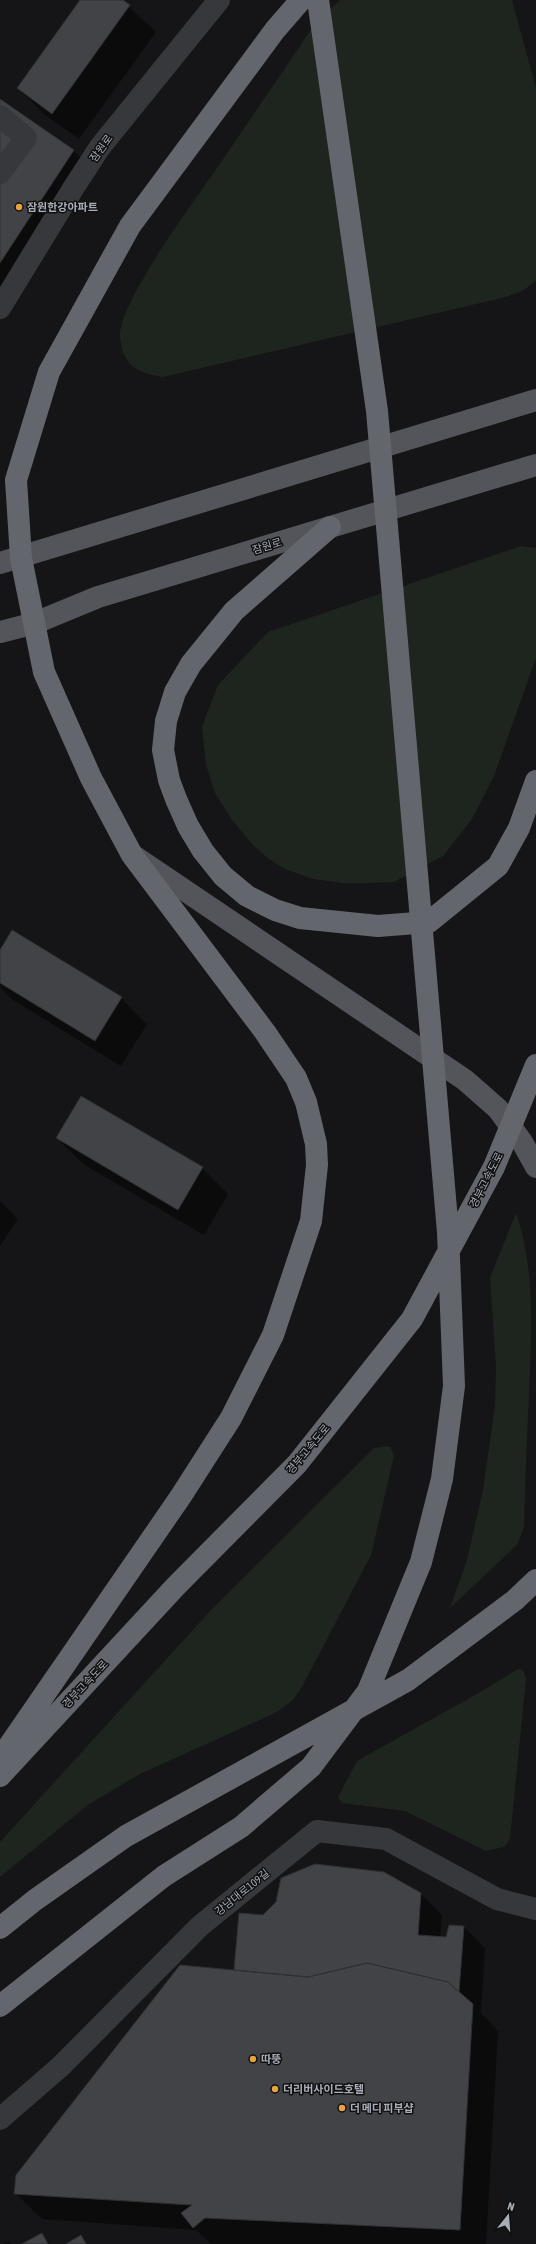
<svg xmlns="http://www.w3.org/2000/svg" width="536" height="2244" viewBox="0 0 536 2244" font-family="'Asap Condensed','Noto Sans KR',sans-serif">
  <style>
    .green { fill: #1e251e }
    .shadow { fill: #0007 }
    .building { fill: #424347; stroke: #2f3033 }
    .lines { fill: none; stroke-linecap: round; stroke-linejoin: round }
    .minor { stroke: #37383c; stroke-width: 22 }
    .major { stroke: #53555a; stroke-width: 22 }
    .highway { stroke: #63666c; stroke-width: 22 }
    .poi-dot { fill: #e6a33e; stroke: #101012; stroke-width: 1.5 }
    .labels { text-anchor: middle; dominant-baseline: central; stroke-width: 3; stroke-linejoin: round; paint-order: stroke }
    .street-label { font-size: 11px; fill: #a8adb6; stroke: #101012 }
    .poi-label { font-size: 11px; font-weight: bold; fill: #a8adb6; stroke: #101012; text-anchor: start }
  </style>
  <rect width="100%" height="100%" fill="#151517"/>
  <path class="green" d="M340 0H512L536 88V280L524 290 506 297 163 377C137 373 122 365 120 336 119 302 195 200 217 168 249 121 282 73 314 25Z
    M521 546 536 548V658L494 776 472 819 443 856 394 882 367 883H342L313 879 285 869 269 859 253 845 232 820 215 793 206 765 202 727 218 685 268 632Z
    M516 1213C536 1269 531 1336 529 1395 527 1438 525 1482 524 1526L517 1545 450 1608 467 1560 483 1490 495 1406 496 1367 490 1278Z
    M390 1446 394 1456 371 1555 303 1685 293 1700 277 1712 140 1774 89 1804 0 1877V1842L211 1610 374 1448Z
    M518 1669 523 1670 526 1679 510 1839 504 1847 486 1851 405 1811 342 1803 338 1797 357 1761 482 1691Z"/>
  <path class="shadow" d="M81 0H122L156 32 79 139 44 114 18 88Z
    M0 100 73 151 95 172 0 317Z
    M0 952 121 998 147 1024 121 1066 13 1000 0 987Z
    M57 1138 202 1168 228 1194 204 1235 83 1164Z
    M0 1201 18 1219 0 1246Z
    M420 1893 442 1915 440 1938H447L464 1927 485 1948 481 2013 498 2031 486 2244H211L196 2230 42 2219 15 2193 237 1971 235 1969 263 1916Z
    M42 2235 50 2244H24Z
    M9 2241 12 2244H3Z"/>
  <path class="building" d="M80 0H123L130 5 52 114 17 88Z
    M0 99 74 150 0 263Z
    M12 930 122 997 95 1041 0 983V950Z
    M81 1096 203 1167 178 1210 56 1138Z
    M315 1864 384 1872 421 1893 418 1935 446 1937 449 1925 464 1926 459 1992 448 1982 367 1963 308 1977 234 1970 239 1913 263 1915 276 1902 281 1878Z
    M367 1963 448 1982 473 2004 460 2230 205 2218 193 2228 181 2213 192 2205 14 2194 16 2175 180 1965 308 1977Z
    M42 2233 48 2244H22Z
    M81 2235 86 2244H66Z"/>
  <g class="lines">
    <path class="minor" d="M0 116 26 138 0 173
      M0 308 74 187 100 147 219 0
      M0 2119 61 2066 200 1926 317 1831 386 1839 497 1899 536 1909"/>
    <path class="major" d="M0 563 536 400
      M0 632 35 623 98 597 536 465
      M134 856 465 1080 498 1109 522 1142 536 1167"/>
    <path class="highway" d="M330 527 234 611 191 664 175 692 166 721 163 750 169 780 176 799 188 826 203 851 223 876 247 896 275 910 300 918 378 926 429 922 498 866 519 828 536 781
      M0 1759 181 1496 231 1418 273 1335 311 1221 317 1165 316 1144 306 1102 296 1078 265 1032 132 855 91 778 44 672 21 558 16 480 49 372 130 226 275 30 301 0
      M0 1776 176 1586 297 1464 412 1319 494 1167 536 1065
      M0 1928 35 1900 126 1836 408 1680 515 1600 536 1580
      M0 2006 164 1876 241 1827 311 1767 368 1691 421 1562 442 1479 454 1386 448 1232 377 411 318 0"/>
  </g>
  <g class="poi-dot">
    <circle cx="19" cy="207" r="4"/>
    <circle cx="253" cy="2059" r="4"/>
    <circle cx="275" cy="2089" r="4"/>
    <circle cx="342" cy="2108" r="4"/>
  </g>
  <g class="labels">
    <g class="street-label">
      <text transform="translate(101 148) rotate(-54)">잠원로</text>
      <text transform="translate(267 546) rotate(-17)">잠원로</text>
      <text transform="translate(486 1180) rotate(-63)">경부고속도로</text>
      <text transform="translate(308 1449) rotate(-50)">경부고속도로</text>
      <text transform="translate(85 1684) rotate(-47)">경부고속도로</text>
      <text transform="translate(242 1892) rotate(-39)">강남대로109길</text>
    </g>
    <g class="poi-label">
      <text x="27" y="207">잠원한강아파트</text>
      <text x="261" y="2059">따뚱</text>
      <text x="283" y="2089">더리버사이드호텔</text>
      <text x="350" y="2108">더 메디 피부샵</text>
    </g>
  </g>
  <g transform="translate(508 2216) rotate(17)" stroke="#101012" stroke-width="3" paint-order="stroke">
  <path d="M0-3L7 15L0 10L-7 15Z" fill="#a8adb6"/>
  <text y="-6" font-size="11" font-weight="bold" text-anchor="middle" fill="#a8adb6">N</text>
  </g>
</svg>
